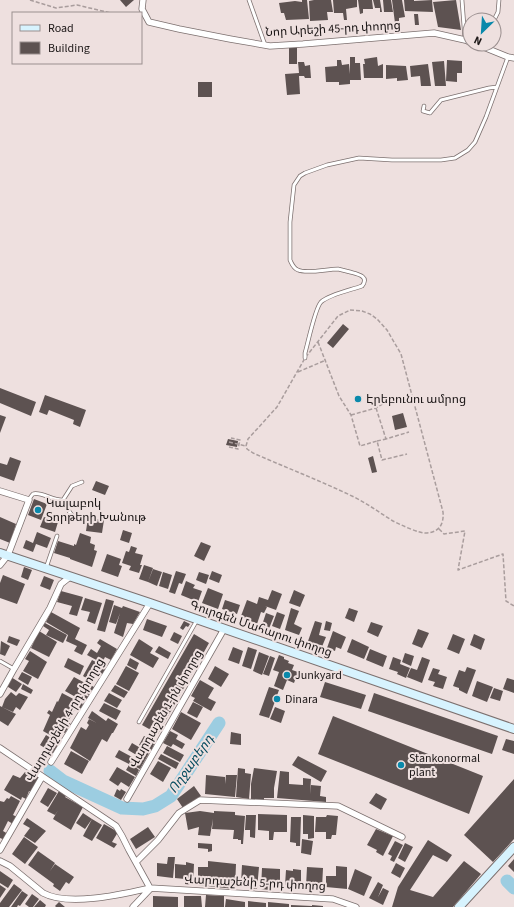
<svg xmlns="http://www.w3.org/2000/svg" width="514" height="907" viewBox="0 0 514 907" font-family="'Source Sans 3','Noto Sans Armenian',sans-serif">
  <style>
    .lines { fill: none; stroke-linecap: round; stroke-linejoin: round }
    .river { stroke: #9ccde1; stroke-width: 13 }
    .building { fill: #5d5251 }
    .service-casing { stroke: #7c706f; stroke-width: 4.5 }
    .minor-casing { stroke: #7c706f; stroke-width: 7 }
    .secondary-casing { stroke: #7c706f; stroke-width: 10 }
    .path { stroke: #a99d9d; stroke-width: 1.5; stroke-dasharray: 4 2; stroke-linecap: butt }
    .service { stroke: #fff; stroke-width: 3 }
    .minor { stroke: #fff; stroke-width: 5.5 }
    .secondary { stroke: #d7f3fe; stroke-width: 8 }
    .poi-dot { fill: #0a89ab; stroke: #eee0df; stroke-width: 1.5 }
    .labels { text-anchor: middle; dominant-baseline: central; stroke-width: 4; stroke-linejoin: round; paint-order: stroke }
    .street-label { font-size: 12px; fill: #1b1616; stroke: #eee0df }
    .poi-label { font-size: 12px; fill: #1b1616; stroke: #eee0df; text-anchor: start }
    .water-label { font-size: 13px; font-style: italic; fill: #054b5f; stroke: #eee0df }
  </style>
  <rect width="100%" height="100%" fill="#eee0df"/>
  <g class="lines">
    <path class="river" d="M50 771 63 781 122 808 143 809 155 806 171 796 219 723
      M507 881 514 888"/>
  </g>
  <path class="building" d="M120 0H134L126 7Z
    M302 0H307L309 19 286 20 284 13H281L279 3 295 1 302 2Z
    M314 0H331L333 12H327L328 20 310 21 309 1Z
    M333 0H357V7L346 9 347 20H344L343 13H334Z
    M358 0H372L373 9H363V13L360 14Z
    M373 0H380L382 12H380V8H375Z
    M383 0H391L393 12H384Z
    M392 0H402L405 17 399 18V22L395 23Z
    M404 0H414V1L432 0 433 12 405 11Z
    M456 0 461 30 438 27 433 2Z
    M414 14H418L419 25H415Z
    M289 46H297V64H289Z
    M350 57H355V63H360L361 80H350V84L339 85V82H326L325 67 337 66V60H341L342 65 349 64 350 74Z
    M377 57 378 66 383 64V78H364L363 64H365L364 59Z
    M447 60 462 61V73H457V82L446 81Z
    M444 61 446 86H435L432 62Z
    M298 62H304L305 66 310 65 311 78H305L304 76H299L300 94 287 95 285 74 299 73Z
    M428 64 431 86H421L420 76 411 77 410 66Z
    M386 65 406 66 408 80 397 81V78L386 79Z
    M198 82H212V97H198Z
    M343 324 349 329 333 348 327 343Z
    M0 388 36 402 31 416 0 403Z
    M45 395 86 410 80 427 73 424 74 420 49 410 47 415 39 412Z
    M403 413 407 427 395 430 392 416Z
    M0 415 6 417 0 433Z
    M228 439 238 441 237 447 226 445Z
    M373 456 377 472 372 473 368 458Z
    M10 457 21 461 14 481 0 476V463L7 465Z
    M96 481 109 486 105 495 92 490Z
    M34 499 47 504 41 520 28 515Z
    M0 517 16 524 10 543 0 539Z
    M44 517 58 522 55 532 40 527Z
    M88 518 104 520 102 533 86 531Z
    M123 530 132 533 129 543 120 540Z
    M37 532 51 538 47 548 36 544 33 552 23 548 26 540 33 543Z
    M80 533 91 537 90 543 95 545 94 550 97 551 92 567 70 559V558L54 553 58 541 74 546V544L76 545Z
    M201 542 211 546 204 561 194 556Z
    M131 546 137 548 135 553 143 555 140 565H142L139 573 129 570 131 566 122 563 126 551 129 552Z
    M107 554 121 559 119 565 122 566 118 577 101 571Z
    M144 565 153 568 148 582 139 579Z
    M24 567 32 570 28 580 21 577Z
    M153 569 162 572 157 586 148 582Z
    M176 571 186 574 182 584 179 583 175 594 169 592Z
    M212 571 222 575 219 583 209 579Z
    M163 572 172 575 168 589 159 586Z
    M199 572 209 575 206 584 196 580Z
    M3 575 25 584 17 604 0 598V583Z
    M44 576 54 580 50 590 40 586Z
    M186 581 195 585 193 588 202 591 198 602 181 595Z
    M208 588 223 594 218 609 202 603Z
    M272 590 282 594 276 610 265 606 267 607 264 613 261 612 256 627 249 625 251 620 241 616 247 600 257 604 259 597 268 600Z
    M294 590 305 595 300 607 289 603Z
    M61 591 83 597 77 616 69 614 72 606 57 602Z
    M85 598 102 603 95 624 87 621 90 612 81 610Z
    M106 599 114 601 105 632 97 630Z
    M225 600 240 605 237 614 222 609Z
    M114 605 122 608 123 606 140 612 133 624 127 623 123 637 114 633 120 613 116 624 109 622Z
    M291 608 299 611 294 624 302 628 299 635 285 630Z
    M349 608 358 611 354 622 345 618Z
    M51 612 80 628 75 639 87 645 82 655 74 651 77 646 66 641 68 635 46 622Z
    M277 612 285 615 280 629 272 626Z
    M266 613 274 616 268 631 261 628Z
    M147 619 167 626 162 637 143 630Z
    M184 621 190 624 188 627 186 626 183 630 180 628Z
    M315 621 322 623 319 635 326 637 321 649 307 644Z
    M326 621 332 623 330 631 324 630Z
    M371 622 383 626 378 637 367 632Z
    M45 623 67 635 63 643 46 635 49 630 43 626Z
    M418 629 429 633 422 648 412 644Z
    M39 631 57 642 49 657 31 648Z
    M333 631 346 637 341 649 336 647 335 651 327 648Z
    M174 632 182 636 178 644 170 640Z
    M194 634 209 643 158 734 142 725Z
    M453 634 465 639 459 654 447 649Z
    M474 634 485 639 481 650 470 645Z
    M9 636 20 640 17 646 7 642Z
    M100 639 117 649 111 660 105 657 102 663 87 655 91 649 97 653 101 646 97 643Z
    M139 639 153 648 150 653 159 658 153 668 130 655Z
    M352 639 369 647 364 659 347 652Z
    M1 641 10 646 5 656 0 654Z
    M159 646 171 653 168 659 155 652Z
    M233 647 243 651 239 664 228 660Z
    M248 647 257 650 251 669 242 666Z
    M370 649 387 656 383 667 366 660Z
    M30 651 47 662 38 679 23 671 29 661 25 659Z
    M259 652 269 656 262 675 253 671Z
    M405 653 414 656 411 666 402 662Z
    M279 655 284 657V659L289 661 288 663 294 665 292 670 298 672 294 683 287 680 283 690 274 686 279 672 273 670Z
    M270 656 275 658 269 676 263 674Z
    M393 657 401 660 400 664 410 668 406 678 397 674 398 672 389 669Z
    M422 657 430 660 422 683 407 677 411 668 417 670Z
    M68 658 84 666 80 675 64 667Z
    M130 658 139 663 136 670 127 665Z
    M92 660 106 667 101 677 96 674 91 681 83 676Z
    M126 666 139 673 129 691 116 684Z
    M215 666 229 674 221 687 208 679Z
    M467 667 476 670 467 694 459 690V688L453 686 459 670 465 672Z
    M433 668 440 670 438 674 447 677 443 689 433 686 435 682 428 680Z
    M22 672 32 677 28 685 18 679Z
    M11 677 22 684 16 692 5 685Z
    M74 677 85 683 79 692 89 697 87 700 82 698 81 700 65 691Z
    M507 678 514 680V693L503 689Z
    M200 680 214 688 208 698 216 702 211 711 193 701 195 698 191 696Z
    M477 681 493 687 487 702 472 696Z
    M325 682 366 695 361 709 320 697Z
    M86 683 96 688 91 696 81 691Z
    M23 684 33 690 31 694 21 689Z
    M115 685 128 692 124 698 111 691Z
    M269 687 279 690 269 718 259 715Z
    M494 688 503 691 500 701 490 698Z
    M11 692 16 696 19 693 28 697 20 710 16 707 13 712 2 707 5 699Z
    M62 693 83 704 79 712 74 710 68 722 72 725 71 729 68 728 65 733 62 731 57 739 43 731 50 715 47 713 49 710 52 712 57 701 58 702Z
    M109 693 122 700 117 708 104 701Z
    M374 693 498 736 492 754 368 711Z
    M193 702 203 707 197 718 187 713Z
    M104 703 121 711 116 720 99 711Z
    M0 706 16 714 8 726 0 721Z
    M275 707 285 711 281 723 270 719Z
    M92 711 106 721 108 718 118 724 113 733H112L107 742 102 739 90 761 70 748 81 727 86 730 89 725 87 723 89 719 97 723 88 718Z
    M181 712 201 723 191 740 172 729Z
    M333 716 483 776 469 814 318 754Z
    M170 731 178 735 176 739 185 744 182 749 173 744 171 747 163 743Z
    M231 732 241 734V745L230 744Z
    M46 735 59 743 53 753 40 745Z
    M144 736 155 742 151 751 139 745Z
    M506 739 514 741V754L502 750Z
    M132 743 149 753 145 760 128 750Z
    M167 746 184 755 180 762 163 753Z
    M119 750 132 757 129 764 115 757Z
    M71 751 89 761 82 774 64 764Z
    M161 754 179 763 176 769 158 759Z
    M135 755 145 760 140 769 134 766 139 770 136 776 126 770Z
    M298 756 327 771 321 782 292 765Z
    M158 761 171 768 163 782 150 774Z
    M117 767 135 777 129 787 121 782 118 786 109 780Z
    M238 768 245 769V773L251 774 249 799 236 797Z
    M254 768 277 771 274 788V798H264V801L251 800V784Z
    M280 771 289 772V784L303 785V778L311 779 310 794 311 785 321 786 320 796 326 797V802L277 798Z
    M25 772 34 777 36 775 40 777 32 792 29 791 26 799 22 797 21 800 4 790 13 775 20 778Z
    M206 775 225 777V784L226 775H237L235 797 205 794Z
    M514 779V839L493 862 464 835Z
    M194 786 201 796 183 808 177 799Z
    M48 788 57 793 48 807 40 802Z
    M117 789 120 791 121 789 126 792 121 800 114 796Z
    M59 791 66 796 65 797 83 807 71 830 53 819 58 810 55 815 47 811Z
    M376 793 387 799 381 810 369 803Z
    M11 796 20 801 13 815 17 817 13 824 8 821 3 831 8 834 5 840 0 838V801L4 802 7 798 9 799Z
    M200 811 214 813V811L235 812V815L245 816 243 844H241V840H238V839H233L234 830 212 829 213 819 210 836 198 835 199 827 188 830 185 813Z
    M83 813 92 819 85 829 76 823Z
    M258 814 287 815V832H274L273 840H269V831L258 830Z
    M246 815H256L255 838 250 837V830H245Z
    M303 815 314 816V838L308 839V834H303Z
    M327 815 338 816 336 835H332L331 839H326V832H315L316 817H326Z
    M291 817H301L300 846H296V843L290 842Z
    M27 818 46 831 35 843 24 836 30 828 23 824Z
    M92 819 102 825 92 841 83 836Z
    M104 824 118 832 112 842 117 844 114 848 96 838Z
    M148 827 155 837 136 849 130 839Z
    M376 829 393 836 383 856 376 852 377 850 367 845Z
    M24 837 38 847 25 864 12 854Z
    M302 839 313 841 311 855 301 853Z
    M428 840 452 855 447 862 433 855 410 890 433 897 464 861 481 874 453 907H392L398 887Z
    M395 841 403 845 394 862 390 860 392 856 388 854Z
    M198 843 212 844V851L208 852V849L198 848Z
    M405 843 413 847 405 862 398 858Z
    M38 851 55 863 50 871 55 864 74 877 69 884 66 882 60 891 53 886 54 884 28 865Z
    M168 857H175L173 878 157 876V863L167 864Z
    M514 859V872L508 866Z
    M208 861 236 864 235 889 198 885V867H208Z
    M186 862 194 864 193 885 185 884V879L175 878V864L186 865Z
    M396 863 405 868 400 878 391 873Z
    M242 865 259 867 257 889H252V883H241Z
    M336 866 347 867V889L326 887V876H336Z
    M307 867 323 868 322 888 306 886Z
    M262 868 280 869V885H271L270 890 261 889Z
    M293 869 301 870V887L285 885 286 870 293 871Z
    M355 869 372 877 364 896 348 889Z
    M0 871 13 880 8 888 0 883Z
    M378 882 383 885 378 897 383 888 389 891 383 905 369 898Z
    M14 884 22 890 9 907H0V903Z
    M0 885 6 889 0 898Z
    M22 891 28 895 20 906 18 905 17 907H11Z
    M32 894 39 899 33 907H29L25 904Z
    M206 895 224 896V907H205Z
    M153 896 178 897V907H153Z
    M184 896H201L202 907H184Z
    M226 899 245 902V907H225Z
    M40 900 46 905 45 907H34Z
    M248 901 266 903V907H248Z
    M59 902 65 907H56L55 906Z
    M268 902 289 904V907H268Z
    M291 905 312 906V905L323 906V907H291Z"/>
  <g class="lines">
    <defs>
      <path id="service" d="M249 0 265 45
        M462 0 465 40
        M494 20 498 12 499 0
        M424 106 423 111 430 113 441 100 489 88 497 87
        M305 358V353C308 343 315 308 321 302 330 294 351 290 362 286 370 276 357 274 350 272 346 271 342 270 338 269 327 269 307 274 298 270 293 268 292 264 290 260V222L294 185 300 176 305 173 327 165 359 158 392 160H441L455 158 468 150 475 142 486 117 508 57
        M29 500C29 499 32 495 33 494 40 491 54 501 63 500L72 486 82 482
        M63 500 66 507 74 518
        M46 568 57 536
        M0 661 14 669
        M139 722 197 620"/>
      <path id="minor" d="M143 0 142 9 149 22 179 29 230 39 270 46 303 44 434 33 465 40 470 42
        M476 44 508 57 514 58
        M0 491 29 500 8 555 0 565
        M0 694 14 669 50 608 61 584 71 576
        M0 748 116 826 122 836 129 850 150 888
        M51 762 150 603
        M127 799 224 629
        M0 850 42 777
        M0 861 10 866 43 893C69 907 123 894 150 888L333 899 356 907
        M136 862 158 840 179 813 200 800 338 806 402 837
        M133 907 150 889"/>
      <path id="secondary" d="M0 553 150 603 514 729
        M459 907 514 847"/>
    </defs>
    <use href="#service" class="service-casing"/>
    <use href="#minor" class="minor-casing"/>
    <use href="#secondary" class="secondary-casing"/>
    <path class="path" d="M30 0 56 8 77 5 111 13
      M350 310 362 311 370 314 377 319 387 330 401 354 443 512C444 523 440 532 427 533 420 534 401 525 393 521 380 513 368 504 354 497 321 481 287 468 253 453L247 449 246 446 248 439 277 407 305 358 338 316Z
      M318 342 339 396 351 415 360 446 377 441 382 460 407 454
      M298 372 326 360
      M376 408 386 439 409 432
      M351 415 376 408 384 403
      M377 441 386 439
      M229 442 246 446
      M229 447 238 449 240 440 231 438
      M439 529 444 534 465 531 458 570 503 554 506 601 514 606"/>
    <use href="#service" class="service"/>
    <use href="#minor" class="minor"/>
    <use href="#secondary" class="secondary"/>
  </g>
  <g class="poi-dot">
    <circle cx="358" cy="399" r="4"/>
    <circle cx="38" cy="510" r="4"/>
    <circle cx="287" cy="675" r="4"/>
    <circle cx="277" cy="699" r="4"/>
    <circle cx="401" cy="765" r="4"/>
  </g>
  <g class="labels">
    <g class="street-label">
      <text transform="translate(333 29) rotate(-3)">Նոր Արեշի 45-րդ փողոց</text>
      <text transform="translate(261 629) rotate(19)">Գուրգեն Մահարու փողոց</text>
      <text transform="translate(166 709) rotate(-60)">Վարդաշեն 1-ին փողոց</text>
      <text transform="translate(65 720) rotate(-59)">Վարդաշենի 4-րդ փողոց</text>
      <text transform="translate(255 883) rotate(3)">Վարդաշենի 5-րդ փողոց</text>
    </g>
    <g class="poi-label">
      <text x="366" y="399">Էրեբունու ամրոց</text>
      <text x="46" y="503">Կալաբոկ<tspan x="46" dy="14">Տորթերի Խանութ</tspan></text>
      <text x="295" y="675">Junkyard</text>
      <text x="285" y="699">Dinara</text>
      <text x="409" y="758">Stankonormal<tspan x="409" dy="14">plant</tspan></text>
    </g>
    <g class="water-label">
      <text transform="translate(191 764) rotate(-55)">Ողջաբերդ</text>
    </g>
  </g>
  <rect x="12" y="12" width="130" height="52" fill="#eee0df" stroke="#9a8f8f"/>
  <rect x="20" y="25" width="20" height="6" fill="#d7f3fe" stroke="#9a8f8f"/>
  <text x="48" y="32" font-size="12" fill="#1b1616">Road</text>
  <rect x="20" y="42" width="20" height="12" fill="#5d5251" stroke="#9a8f8f"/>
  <text x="48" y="52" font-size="12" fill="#1b1616">Building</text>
  <g transform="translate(482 32) rotate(205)"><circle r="19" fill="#eee0df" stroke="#9a8f8f"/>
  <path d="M0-3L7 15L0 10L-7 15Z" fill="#0a89ab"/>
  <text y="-6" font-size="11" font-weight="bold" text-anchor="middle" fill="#1b1616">N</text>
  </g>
</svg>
